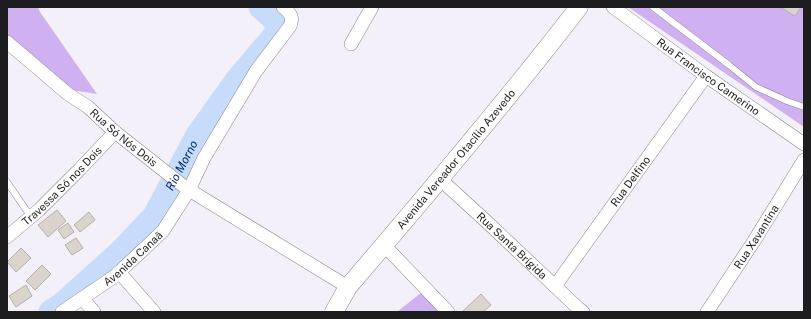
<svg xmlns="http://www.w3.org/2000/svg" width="811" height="319" viewBox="0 0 811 319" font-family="'Public Sans',sans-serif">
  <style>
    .green { fill: #cfb0f0 }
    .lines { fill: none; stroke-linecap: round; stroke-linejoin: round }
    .river { stroke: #c7dcfa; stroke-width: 25 }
    .building { fill: #dad4cc; stroke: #b4aea6 }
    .lane-casing { stroke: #88848c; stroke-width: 7 }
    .street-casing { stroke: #88848c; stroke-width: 14 }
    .secondary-casing { stroke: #88848c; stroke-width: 19 }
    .lane { stroke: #fff; stroke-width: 6 }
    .street { stroke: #fff; stroke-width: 13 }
    .secondary { stroke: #fff; stroke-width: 18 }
    .labels { text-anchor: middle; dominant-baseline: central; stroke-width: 3.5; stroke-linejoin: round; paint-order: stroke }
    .street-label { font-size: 11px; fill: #1d1c1f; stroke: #f4f0f9 }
    .water-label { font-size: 12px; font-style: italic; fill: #002e6d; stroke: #f4f0f9 }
  </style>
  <rect width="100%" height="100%" fill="#f4f0f9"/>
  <path class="green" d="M7 7H38L40 12 97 94 65 89 7 50Z
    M628 7H804V127Z
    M422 292 441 312H397Z"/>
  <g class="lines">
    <path class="river" id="s1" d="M51 312 62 305 121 252 155 216 198 135 239 78 273 38 278 30 280 24 261 7"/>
  </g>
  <path class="building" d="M780 7H801L795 16Z
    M57 210 66 221 48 237 38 225Z
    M89 212 95 220 80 232 74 225Z
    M68 223 74 232 64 239 58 230Z
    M76 238 83 248 72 255 65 245Z
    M21 248 31 258 16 272 7 262Z
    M42 265 51 274 35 290 26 281Z
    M26 285 32 296 16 307 9 296Z
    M481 294 491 305 483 312H462Z"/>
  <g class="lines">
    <defs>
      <path id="lane" d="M653 7 729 65 756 87 787 101 804 107
        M7 182 31 217"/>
      <g id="street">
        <path id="s2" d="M613 7 706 76 804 144"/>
        <path id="s3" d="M7 42 68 94 88 107 115 132 186 188 348 287"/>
        <path d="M351 44 372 7"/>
        <path id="s4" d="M440 179 488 223 578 308 583 312"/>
        <path id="s5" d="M7 237 39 210 79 170 115 132"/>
        <path d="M384 245 448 312"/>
        <path d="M119 272 154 312"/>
        <path id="s6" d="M555 286 706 76"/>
        <path d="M82 298 94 312"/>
        <path id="s7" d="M62 312 115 276 163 231 189 190 204 158 256 71 290 26C294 17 290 13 283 7"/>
        <path id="s8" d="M707 312 754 241 804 160"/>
      </g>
      <g id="secondary">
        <path id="s9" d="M334 312 348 287C427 195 505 103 579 7"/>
      </g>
    </defs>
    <use href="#lane" class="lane-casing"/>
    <use href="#street" class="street-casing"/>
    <use href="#secondary" class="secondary-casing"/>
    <use href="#lane" class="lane"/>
    <use href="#street" class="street"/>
    <use href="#secondary" class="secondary"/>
  </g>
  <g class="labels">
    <g class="street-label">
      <text stroke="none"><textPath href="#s2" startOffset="118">Rua Francisco Camerino</textPath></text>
      <text stroke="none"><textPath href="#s3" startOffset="151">Rua Só Nós Dois</textPath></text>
      <text stroke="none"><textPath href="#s9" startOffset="196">Avenida Vereador Otacílio Azevedo</textPath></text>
      <text stroke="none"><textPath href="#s6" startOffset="129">Rua Delfino</textPath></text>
      <text stroke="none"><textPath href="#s5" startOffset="75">Travessa Só nos Dois</textPath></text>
      <text stroke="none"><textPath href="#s8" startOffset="90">Rua Xavantina</textPath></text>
      <text stroke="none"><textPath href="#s4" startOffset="98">Rua Santa Brígida</textPath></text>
      <text stroke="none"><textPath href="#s7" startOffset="89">Avenida Canaã</textPath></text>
    </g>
    <g class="water-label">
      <text stroke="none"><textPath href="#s1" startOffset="199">Rio Morno</textPath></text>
    </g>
  </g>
  <rect width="811" height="319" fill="none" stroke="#1d1c1f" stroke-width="16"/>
</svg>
